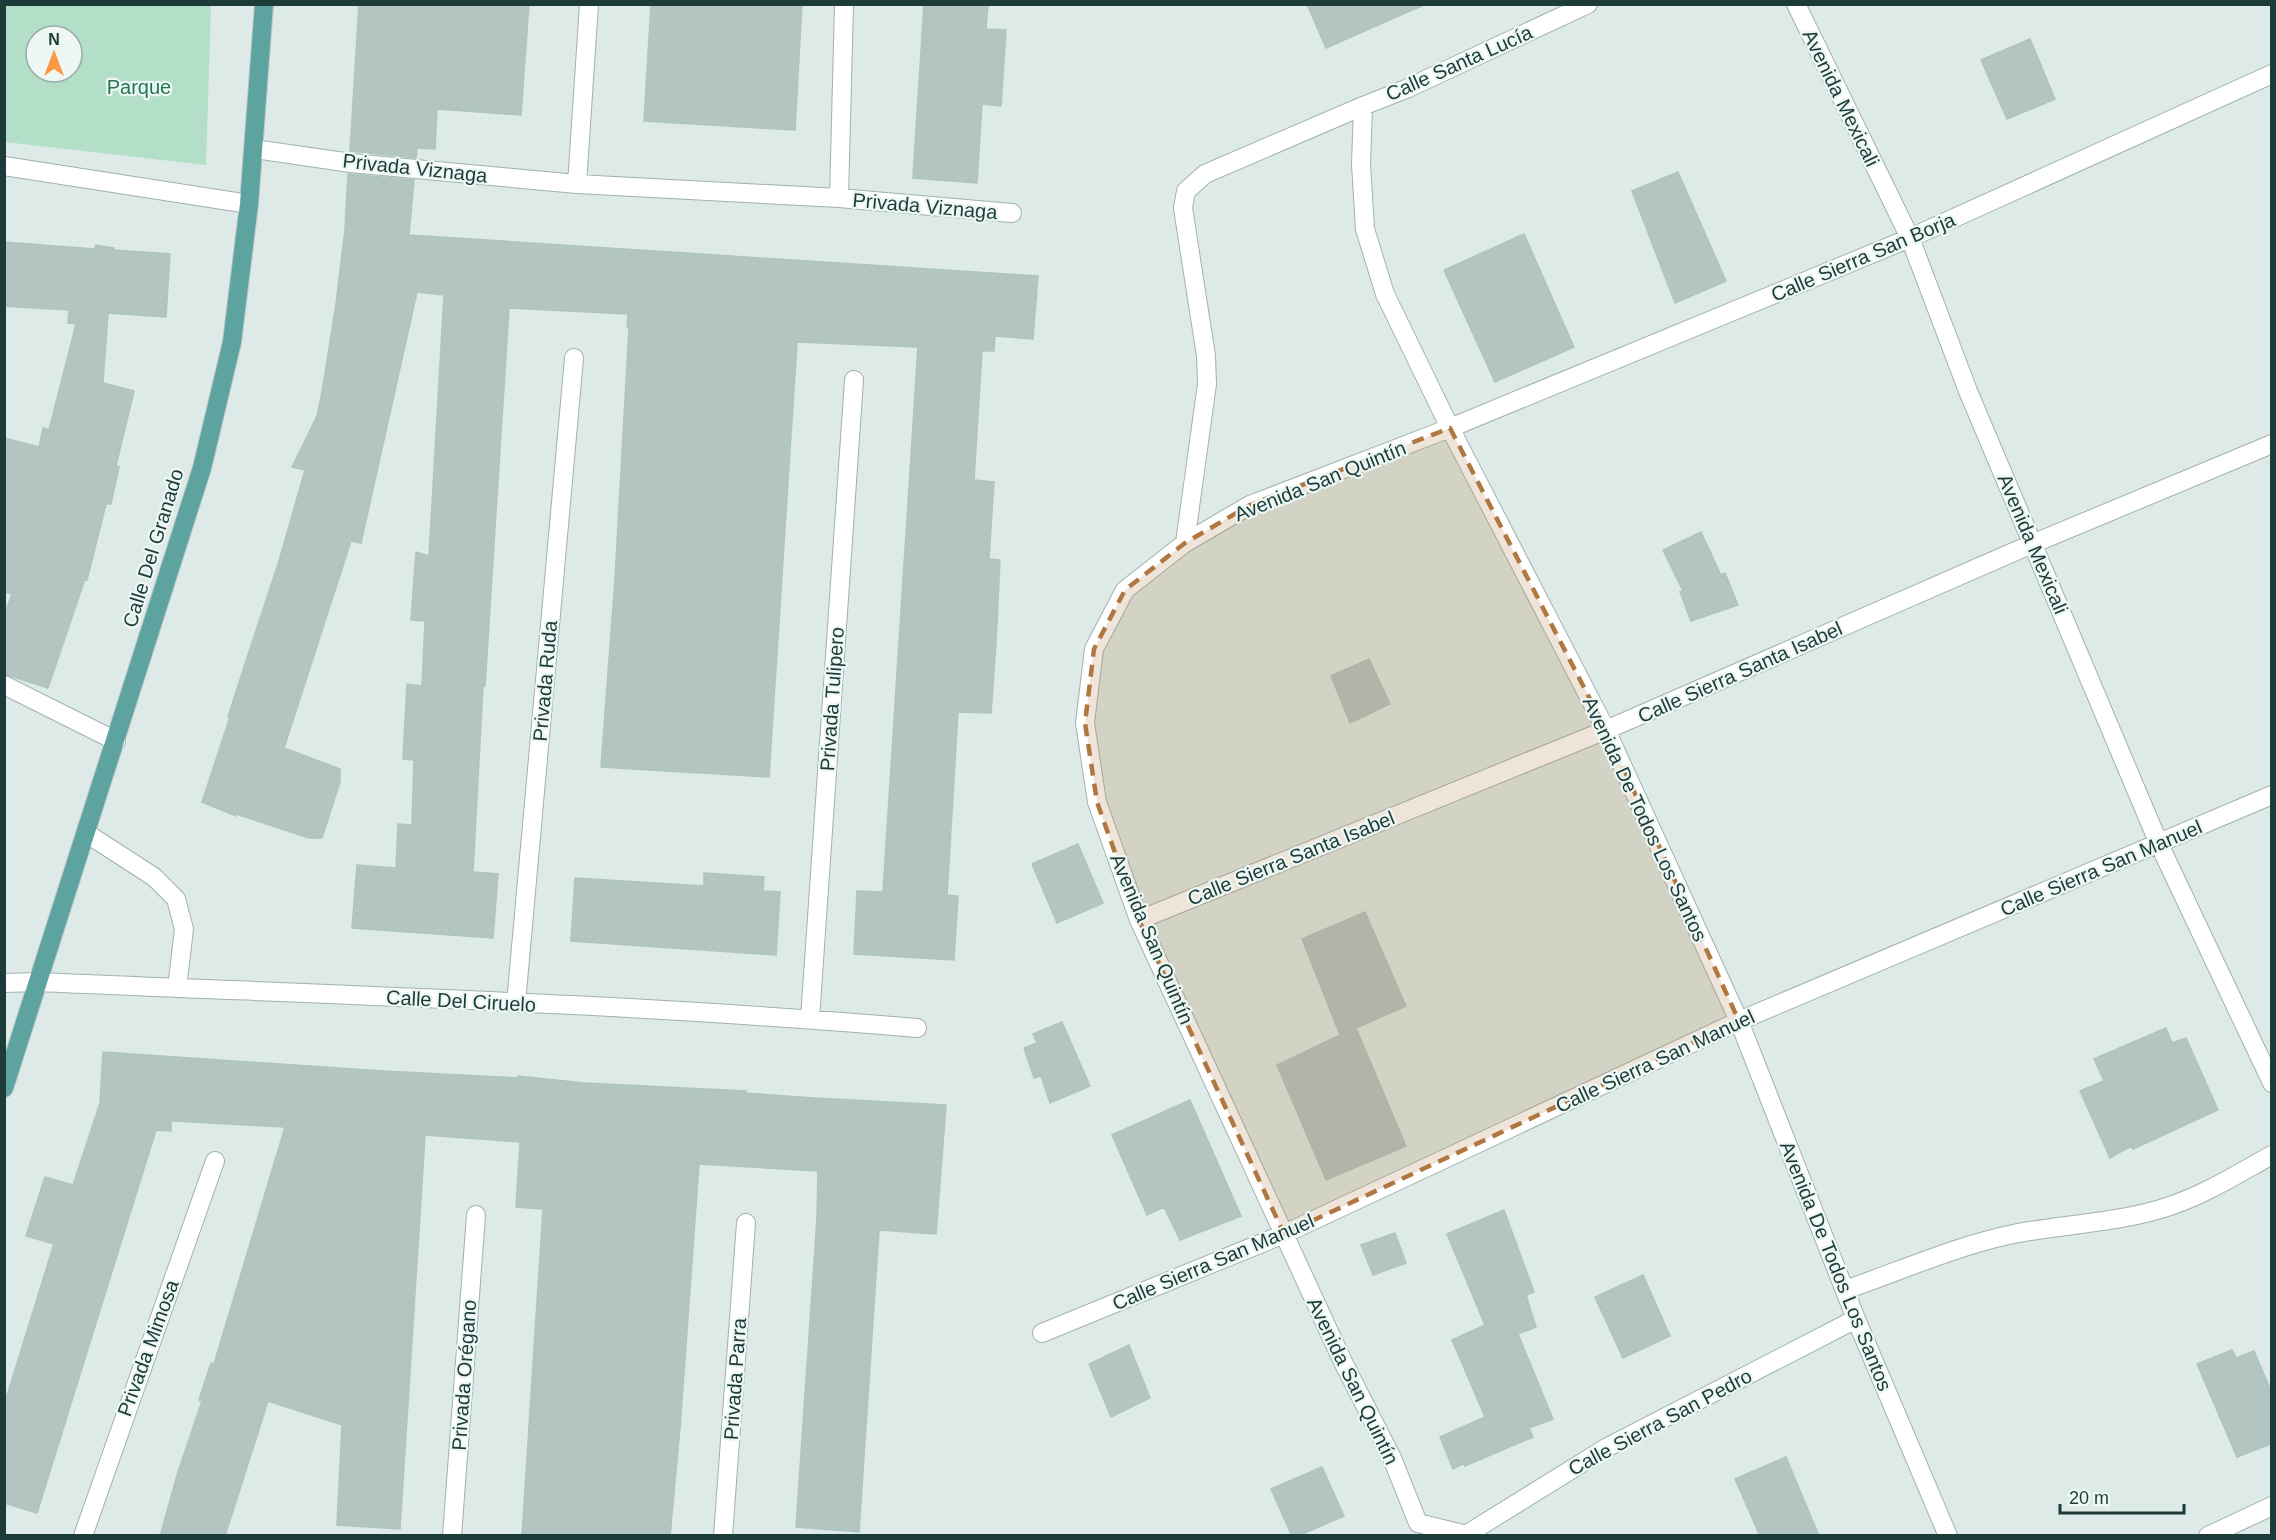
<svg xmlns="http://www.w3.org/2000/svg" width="2276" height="1540" viewBox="0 0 2276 1540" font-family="Arial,sans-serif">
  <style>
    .green { fill: #b3dec7; fill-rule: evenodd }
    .building { fill: #b2c5c1; stroke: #afc4c0; stroke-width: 1.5 }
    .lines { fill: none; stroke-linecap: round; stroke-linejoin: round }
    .minor-casing { stroke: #a0b2af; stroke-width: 20 }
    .major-casing { stroke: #bbc4c4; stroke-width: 20 }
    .minor { stroke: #fff; stroke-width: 18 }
    .major { stroke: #5da4a0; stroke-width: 18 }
    .marked { fill: #b07741; fill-opacity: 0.2; stroke: #b07741; stroke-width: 4.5; stroke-dasharray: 12 8; stroke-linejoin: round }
    .labels { text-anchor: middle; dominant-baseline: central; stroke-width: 4.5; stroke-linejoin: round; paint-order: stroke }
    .street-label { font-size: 20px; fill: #1d3b39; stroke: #edf7f4 }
    .park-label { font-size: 20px; fill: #247554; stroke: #edf7f4 }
  </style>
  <rect width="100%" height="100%" fill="#ddeae7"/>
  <path class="green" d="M5 4 211 5 206 165 5 142ZM36 36H72V72H36Z"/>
  <path class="building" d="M359 4H529L521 115 437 109 435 149 417 148 416 158 350 151Z
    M651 4H802L795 130 644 121Z
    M924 4H988L986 29 1006 30 1001 106 982 104 977 183 913 178Z
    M1307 4H1426L1326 48Z
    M2030 39 2055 99 2007 119 1981 60Z
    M1678 172 1726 281 1675 303 1632 191Z
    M348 174 414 180 409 235 1038 276 1033 339 995 336 994 351H982L974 480 994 482 989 559 1000 560 996 643 991 713 958 712 947 895 958 896 954 960 854 954 857 891 883 892 918 347 797 342 769 777 601 767 615 579 629 328 627 327 628 314 509 308 485 686H483L473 872 498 874 493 938 352 928 357 865 396 868 398 824 412 825 414 760 403 759 407 684 422 686 425 621 411 620 416 552 429 556 444 295 417 292 361 543 351 541 284 748 340 769V782L322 838H309L236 814V816L202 802 230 717H228L244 667 279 561 305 470 292 467 317 416 322 392 336 304 345 229Z
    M1524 234 1574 347 1495 382 1444 270Z
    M4 242 95 249 96 245 114 248 113 250 170 254 166 317 108 313 103 383 134 391 116 466 119 467 111 504H106L87 580 85 579 48 688 4 674V616L12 594 4 592V438L39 447 43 428 49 430 76 324 68 323 69 310 4 306Z
    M1701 532 1721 575 1725 573 1738 605 1691 621 1680 592 1683 591 1663 550Z
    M1369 659 1390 704 1350 723 1331 676Z
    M1078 844 1103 903 1057 923 1032 864Z
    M704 873 764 877 763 891 780 892 776 955 571 941 575 878 704 886Z
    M1365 912 1406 1006 1356 1028 1406 1146 1326 1180 1277 1065 1344 1033 1340 1035 1302 939Z
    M1062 1022 1090 1086 1050 1103 1041 1076 1034 1078 1024 1048 1037 1043 1033 1034Z
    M2166 1028 2172 1043 2186 1038 2218 1110 2133 1149 2131 1146 2110 1158 2080 1091 2104 1081 2094 1059Z
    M103 1052 383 1071 518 1078V1076L584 1083 746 1091V1093L814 1098 946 1105 936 1234 879 1230 859 1532 796 1527 817 1219 818 1171 699 1164 680 1428 670 1536H522L543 1209 516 1207 520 1142 425 1135 400 1529 337 1525 342 1425 268 1401 225 1536H160L178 1472 202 1401 199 1400 205 1381 211 1363 214 1364 285 1127 174 1121H171V1131L156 1130 37 1513 4 1503V1405L54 1244 26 1236 45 1177 73 1185 100 1103Z
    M1190 1100 1241 1216 1180 1240 1164 1207 1147 1215 1112 1135Z
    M1504 1210 1534 1292 1526 1295 1536 1327 1518 1334 1553 1419 1529 1428 1533 1437 1465 1466 1464 1463 1453 1469 1440 1437 1485 1417 1452 1340 1485 1325 1447 1234Z
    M1395 1233 1406 1263 1373 1275 1361 1245Z
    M1643 1275 1670 1336 1623 1358 1595 1297Z
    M1129 1345 1150 1398 1111 1417 1089 1364Z
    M2232 1350 2236 1358 2254 1351 2271 1391V1444L2237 1457 2197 1364Z
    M1786 1457 1819 1536H1760L1735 1479Z
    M1322 1467 1344 1516 1298 1536H1292L1271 1489Z"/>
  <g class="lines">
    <defs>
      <path id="minor" d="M1796 4 1910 238 1968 391 2159 844 2272 1083
        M1363 106 1361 164 1365 229 1385 294 1450 428 1606 730 1739 1021 1856 1319 1948 1536
        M254 149 351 163 577 184 839 198 1012 213
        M4 166 249 204
        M577 184 589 4
        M839 198 844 4
        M1185 543 1207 384 1206 356 1183 208 1186 191 1205 174 1363 106 1406 89 1588 4
        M4 685 116 741
        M86 833 154 877 176 899 184 929 177 988
        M1139 920 1606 730 2032 544 2272 444
        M4 983 39 982C332 995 625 1003 917 1028
        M516 1003 574 358
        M810 1019 854 380
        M1845 1290C1900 1271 1956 1246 2013 1234 2065 1224 2120 1223 2170 1206 2206 1194 2239 1173 2272 1155
        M1042 1333 1284 1234 1739 1021 2272 795
        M1469 1533 1606 1448 1856 1319
        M83 1536 215 1161
        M452 1536 476 1215
        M723 1536 746 1223
        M1471 1536 1418 1523 1392 1458 1343 1362 1139 920 1097 802 1085 723 1094 649 1125 590 1185 543 1250 505 1450 428 1910 238 2272 74
        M2208 1536 2272 1506"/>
      <path id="major" d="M4 1088 202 468 232 342 249 204 264 4"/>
    </defs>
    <use href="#minor" class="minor-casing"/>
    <use href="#major" class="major-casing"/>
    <use href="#minor" class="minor"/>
    <use href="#major" class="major"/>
  </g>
  <path class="marked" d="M1450 428 1606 730 1739 1021 1284 1234 1139 920 1097 802 1085 723 1094 649 1125 590 1185 543 1250 505Z"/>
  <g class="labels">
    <g class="street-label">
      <text transform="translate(1459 63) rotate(-24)">Calle Santa Lucía</text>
      <text transform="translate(1841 98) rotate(64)">Avenida Mexicali</text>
      <text transform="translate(415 168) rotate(6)">Privada Viznaga</text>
      <text transform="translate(925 206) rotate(5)">Privada Viznaga</text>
      <text transform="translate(1863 257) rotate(-23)">Calle Sierra San Borja</text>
      <text transform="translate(1320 481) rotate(-22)">Avenida San Quintín</text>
      <text transform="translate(2033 544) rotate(67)">Avenida Mexicali</text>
      <text transform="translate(153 548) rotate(-73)">Calle Del Granado</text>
      <text transform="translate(1740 672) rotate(-24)">Calle Sierra Santa Isabel</text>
      <text transform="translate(545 681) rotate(-85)">Privada Ruda</text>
      <text transform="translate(832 699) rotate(-86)">Privada Tulipero</text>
      <text transform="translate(1645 819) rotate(65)">Avenida De Todos Los Santos</text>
      <text transform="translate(1291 858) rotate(-22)">Calle Sierra Santa Isabel</text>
      <text transform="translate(2101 868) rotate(-23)">Calle Sierra San Manuel</text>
      <text transform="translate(1152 939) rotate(67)">Avenida San Quintín</text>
      <text transform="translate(461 1001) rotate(3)">Calle Del Ciruelo</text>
      <text transform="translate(1655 1061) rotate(-25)">Calle Sierra San Manuel</text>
      <text transform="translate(1213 1262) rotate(-23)">Calle Sierra San Manuel</text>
      <text transform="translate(1836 1266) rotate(68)">Avenida De Todos Los Santos</text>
      <text transform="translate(148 1348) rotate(-70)">Privada Mimosa</text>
      <text transform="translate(464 1375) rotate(-86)">Privada Orégano</text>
      <text transform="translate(735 1379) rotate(-86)">Privada Parra</text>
      <text transform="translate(1353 1381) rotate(64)">Avenida San Quintín</text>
      <text transform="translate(1660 1422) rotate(-28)">Calle Sierra San Pedro</text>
    </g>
    <g class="park-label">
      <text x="139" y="87">Parque</text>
    </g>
  </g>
  <rect width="2276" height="1540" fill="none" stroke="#1d3b39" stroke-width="12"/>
  <g transform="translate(54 54)"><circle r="28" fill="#edf7f4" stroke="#9aaca9" stroke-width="1.5"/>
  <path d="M0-4.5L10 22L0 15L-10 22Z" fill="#ff9846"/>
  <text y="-9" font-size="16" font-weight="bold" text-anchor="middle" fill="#1d3b39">N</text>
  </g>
  <path d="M2060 1504v9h124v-9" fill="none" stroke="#1d3b39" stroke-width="3"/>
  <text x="2069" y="1504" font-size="18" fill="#1d3b39" stroke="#edf7f4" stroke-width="4.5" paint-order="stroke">20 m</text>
</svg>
